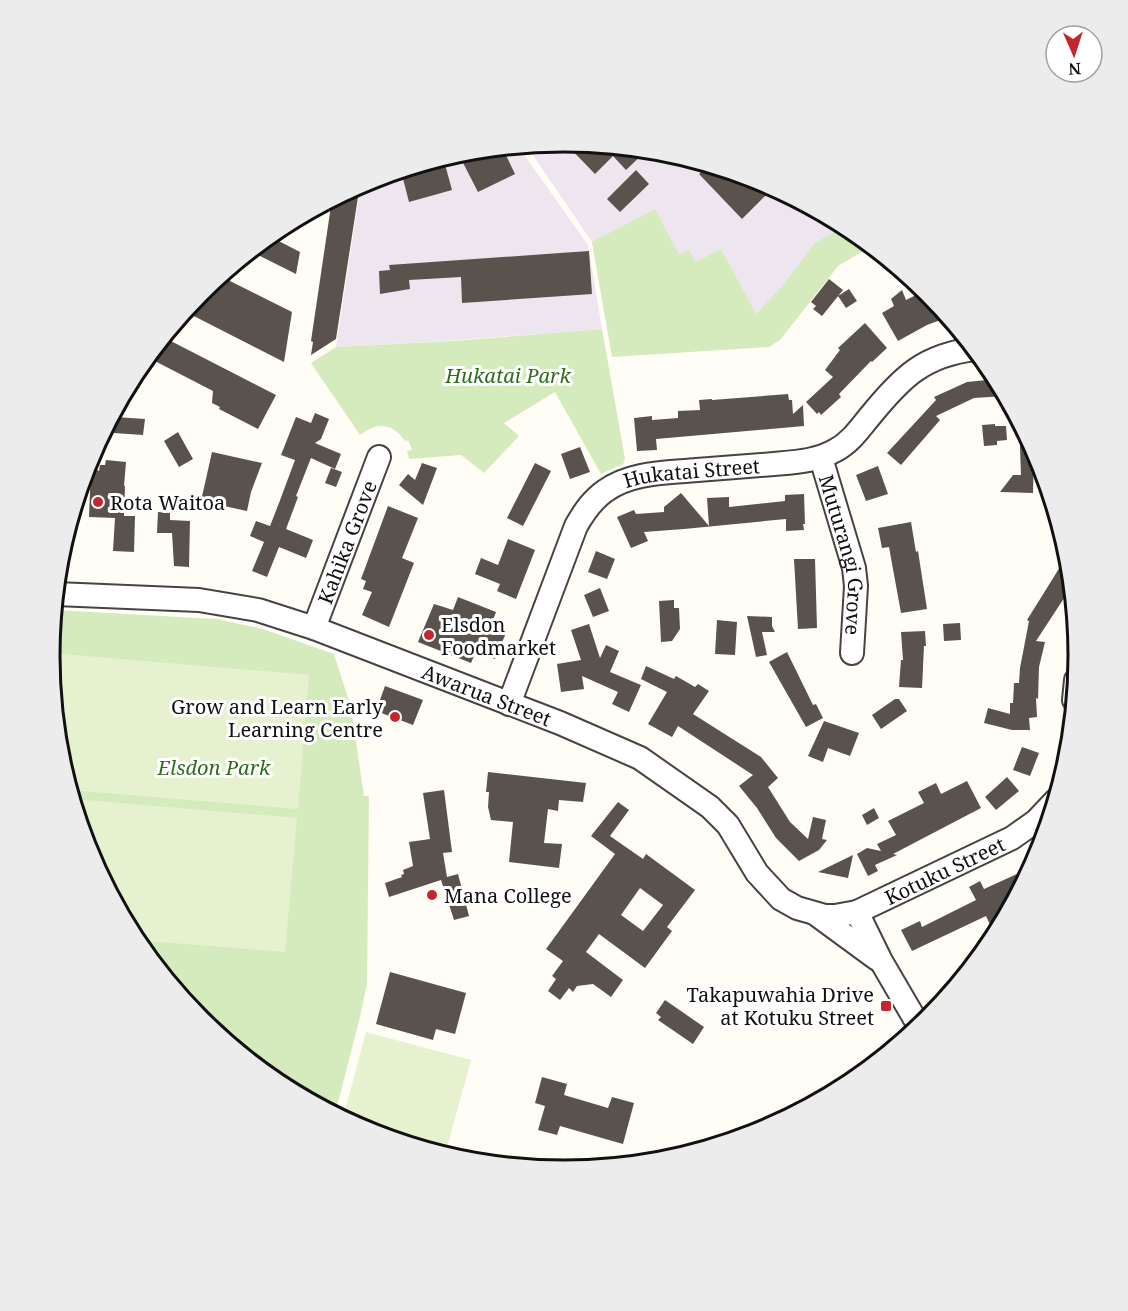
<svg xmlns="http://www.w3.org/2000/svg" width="1128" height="1311" viewBox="0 0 1128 1311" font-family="'Noto Serif',serif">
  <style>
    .industrial { fill: #eee6ef }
    .green { fill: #d5ebbd }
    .pitch { fill: #e6f2cf }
    .building { fill: #5a524d; fill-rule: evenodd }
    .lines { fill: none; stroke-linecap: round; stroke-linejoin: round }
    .minor-casing { stroke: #444; stroke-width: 26 }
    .minor { stroke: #fff; stroke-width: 22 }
    .poi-dot { fill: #c4262e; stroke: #fff; stroke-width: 2 }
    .labels { text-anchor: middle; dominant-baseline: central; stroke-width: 6; stroke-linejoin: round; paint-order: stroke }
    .park-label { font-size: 20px; font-style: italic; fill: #2f6b1f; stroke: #fff }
    .street-label { font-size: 20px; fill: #111; stroke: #fff }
    .poi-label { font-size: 20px; fill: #111; stroke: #fff; text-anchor: start }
    .rim { fill: none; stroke: #111; stroke-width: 3 }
  </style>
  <rect width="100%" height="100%" fill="#fffdf5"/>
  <path class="industrial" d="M564 141 665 151 761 180 854 231 817 252 766 320 609 338 592 242 526 145Z
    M518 146 588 245 602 329 446 341 336 347 361 184 464 151Z"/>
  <path class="green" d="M655 209 679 255 689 250 696 262 721 249 756 314 784 284 815 243 841 228 845 236 854 231 872 246 838 266 780 340 769 347 612 357 592 242Z
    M602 329 625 459 623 462 625 463 601 474 555 392 504 423 519 436 484 473 461 455 409 459 407 451 412 450 408 440 405 441C392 422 377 422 360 435L311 363 336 347 453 341Z
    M54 610 217 619 263 629 334 654 351 707 364 796H369L367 983 360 1017 335 1114 278 1083 200 1019 136 941 89 852 59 756 50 655Z"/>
  <path class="pitch" d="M50 653 309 675 298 809 70 790 59 756Z
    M73 799 297 818 285 952 135 940 89 852Z
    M366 1032 471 1060 445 1155 367 1131 343 1118Z"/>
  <path class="building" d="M563 141H564L648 149 626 170 613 156 595 174Z
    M502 147 515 174 478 192 460 157 473 150Z
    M443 157 452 190 409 202 401 171Z
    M709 164 761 180 774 187 742 219 699 174Z
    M636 170 649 184 620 212 607 199Z
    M360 184 336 339 311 355 313 342 311 341 332 199Z
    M269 236 300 252 296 274 250 251Z
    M589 251 592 294 462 303 461 277 409 280 410 289 380 294 379 271 390 270 389 265Z
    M220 276 292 312 284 362 184 311 200 291Z
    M829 279 843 290 822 316 813 309 816 306 811 302Z
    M849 289 857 301 846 308 838 296Z
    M902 290 906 300 926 290 943 310 946 318 927 325 898 341 882 313 894 306 891 299Z
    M865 323 887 348 872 362 871 361 839 394 841 397 821 415 819 412 817 414 806 402 833 377 825 370 840 350 838 348Z
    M163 337 276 395 258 429 219 409 220 407 212 403 213 391 147 357Z
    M997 379 1006 396 974 398 936 416 940 420 901 465 887 453 936 400 934 397 967 382Z
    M788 394 789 400H792L793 414 803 405 804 426 656 439 657 450 637 451 634 418 652 416V420L678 418V411L700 410 699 400 712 399V400Z
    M315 413 329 419 321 439 315 443 341 454 335 469 311 458 296 496 298 497 286 529 313 540 306 558 279 547 267 577 252 571 264 542 250 536 256 521 270 526 279 503 295 460 281 455 296 417 311 423Z
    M115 417 145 419 143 435 114 433Z
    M1019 420 1034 450 1033 493 1000 492 1013 475H1021Z
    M995 424V426H1006L1007 440 997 441V445L984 446 982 425Z
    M178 432 193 459 179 467 164 441Z
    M580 447 590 472 570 479 561 454Z
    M212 452 262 463 251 492 247 511 201 501Z
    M106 460 126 462 124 486H125L124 516H135L134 552 113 551 115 518 89 517 91 467 99 471 100 465H105Z
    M422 463 437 468 423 505 399 485 408 474 415 480Z
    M535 463 551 471 523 526 507 518Z
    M878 466 888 494 866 501 856 475Z
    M331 468 342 472 336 487 325 483Z
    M681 493 709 526 707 498 729 497V507L785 501V495L804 494 805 524H803L804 530 786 531V519L684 529 644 532 648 541 631 548 617 517 634 510 636 514 664 512V507Z
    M388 506 418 518 402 558 414 563 389 627 362 615 372 592 363 589 366 581 361 579Z
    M158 512 170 513V520L190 521 189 567 174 566 172 533H157Z
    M911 522 916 552 918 551 927 609 901 613 889 547 882 548 878 528Z
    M508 539 535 550 516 599 497 591 500 584 475 574 481 558 498 565Z
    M596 551 615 559 607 579 588 572Z
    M794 559H815L817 628 798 629Z
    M1060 567 1070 573 1072 586 1036 641 1045 642 1039 667 1038 699 1036 698 1037 717 1029 718 1030 730H1012L984 723 988 708 1010 714V703H1013L1014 683H1019L1020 668 1029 621 1027 620Z
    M600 588 609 611 593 617 584 595Z
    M458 597 496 612 491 626 506 633 495 659 476 651 471 663 418 642 434 604 453 610Z
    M674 600V608H679L680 629 672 641 661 642 659 601Z
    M747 616 772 617V626L775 632H762L767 655 756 657Z
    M717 620 737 622 735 655 715 654Z
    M960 623 961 640 944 641 943 624Z
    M589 624 600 658 606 645 619 651 610 672 641 685 629 712 612 704 618 692 582 676 584 689 561 692 557 664 581 660 571 630Z
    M925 631 926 646H924L922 688 899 687 901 660H903L901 632Z
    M787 652 813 705 816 704 823 718 806 727 769 662Z
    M646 666 674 679 676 676 695 687 698 684 709 691 693 714 761 757 778 778 768 787 790 822 808 839 813 817 826 820 822 839 827 840 819 850 799 861 776 838 757 808 739 786 753 775 678 726 672 737 648 724 667 692 641 679Z
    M385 686 423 700 413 725 376 711Z
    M895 699H899L907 711 881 729 872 715Z
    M824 721 859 733 850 756 828 748 823 762 808 756Z
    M1022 747 1039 753 1030 776 1013 770Z
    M488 772 586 783 583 802 559 800 558 811 548 809 544 843 562 844 559 868 509 862 513 822 491 820 488 807 489 792H486Z
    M1007 777 1019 791 996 810 985 797Z
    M967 781 981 808 893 854 897 855 875 865 878 871 868 876 857 854 867 848 881 851 877 844 896 835 888 821 924 803 918 792 936 783 941 794Z
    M444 790 452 852 443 853 447 877 458 874 469 916 454 920 441 880 389 897 385 883 402 877 401 875 404 874 403 870 413 866 409 842 430 839 423 793Z
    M618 802 629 810 610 836 643 859 646 854 695 890 667 927 672 931 645 968 599 934 586 952 623 980 611 997 593 984 577 986 573 992 569 988 560 1000 548 991 556 979 552 976 563 961 546 949 615 854 591 836ZM640 888 663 905 643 931 621 915Z
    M874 808 879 818 867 825 862 815Z
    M853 855 848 878 818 872Z
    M1032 867 995 935 986 916 912 951 901 930 920 921 922 927 976 900 969 887 980 881 984 889Z
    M390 972 466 993 455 1034 436 1029 433 1040 376 1024Z
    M665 1000 704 1027 693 1044 658 1020 661 1017 656 1013Z
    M542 1077 567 1084 564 1095 608 1108 612 1097 634 1103 623 1144 560 1126 557 1135 538 1130 545 1106 535 1103Z"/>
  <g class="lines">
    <defs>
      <g id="minor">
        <path id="s1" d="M821 458 854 568 856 586 852 653"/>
        <path id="s2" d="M56 594 199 600 258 610 314 628 560 723 640 758 710 807 728 825 757 873 781 899 797 908 825 916H835L857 912 1012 838 1036 821 1055 801"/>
        <path id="s3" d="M314 628 379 457"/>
        <path d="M1074 700 1076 680"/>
        <path id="s4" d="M509 704 576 526C584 512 592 500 605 491 631 472 666 473 697 470 723 468 748 466 774 464 796 462 817 461 836 450 851 442 860 428 871 415 902 377 924 355 975 349"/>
        <path d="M857 912 881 961 919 1026"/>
        <path d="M817 915 877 959"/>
      </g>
    </defs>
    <use href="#minor" class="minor-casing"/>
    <use href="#minor" class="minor"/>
  </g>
  <g class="poi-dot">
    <circle cx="98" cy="502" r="6"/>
    <circle cx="429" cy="635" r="6"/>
    <circle cx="395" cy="717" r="6"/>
    <circle cx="432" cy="895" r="6"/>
    <rect x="880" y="1000" width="12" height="12" rx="3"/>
  </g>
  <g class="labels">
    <g class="park-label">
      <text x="508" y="375">Hukatai Park</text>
      <text x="214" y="767">Elsdon Park</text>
    </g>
    <g class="street-label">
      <text stroke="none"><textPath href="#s4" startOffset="326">Hukatai Street</textPath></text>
      <text stroke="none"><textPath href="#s3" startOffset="92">Kahika Grove</textPath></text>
      <text stroke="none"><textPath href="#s1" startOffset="100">Muturangi Grove</textPath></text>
      <text stroke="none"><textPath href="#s2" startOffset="447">Awarua Street</textPath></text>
      <text stroke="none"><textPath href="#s2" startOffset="992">Kotuku Street</textPath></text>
    </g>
    <g class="poi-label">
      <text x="110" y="502">Rota Waitoa</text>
      <text x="441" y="624">Elsdon<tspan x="441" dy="23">Foodmarket</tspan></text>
      <text x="383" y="706" text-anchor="end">Grow and Learn Early<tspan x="383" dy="23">Learning Centre</tspan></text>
      <text x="444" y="895">Mana College</text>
      <text x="874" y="994" text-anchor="end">Takapuwahia Drive<tspan x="874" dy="23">at Kotuku Street</tspan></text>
    </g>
  </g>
  <path d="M0 0H1128V1311H0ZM60 656a504 504 0 1 1 1008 0a504 504 0 1 1-1008 0Z" fill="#ececec" fill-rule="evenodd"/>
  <path class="rim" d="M60 656a504 504 0 1 1 1008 0a504 504 0 1 1-1008 0Z"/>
  <g transform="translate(1074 54) rotate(177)"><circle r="28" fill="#ffffff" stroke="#a0a0a0" stroke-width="1.5"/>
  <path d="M0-4.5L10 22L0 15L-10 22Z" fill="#c4262e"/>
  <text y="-9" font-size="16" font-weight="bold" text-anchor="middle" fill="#111111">N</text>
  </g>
</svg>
